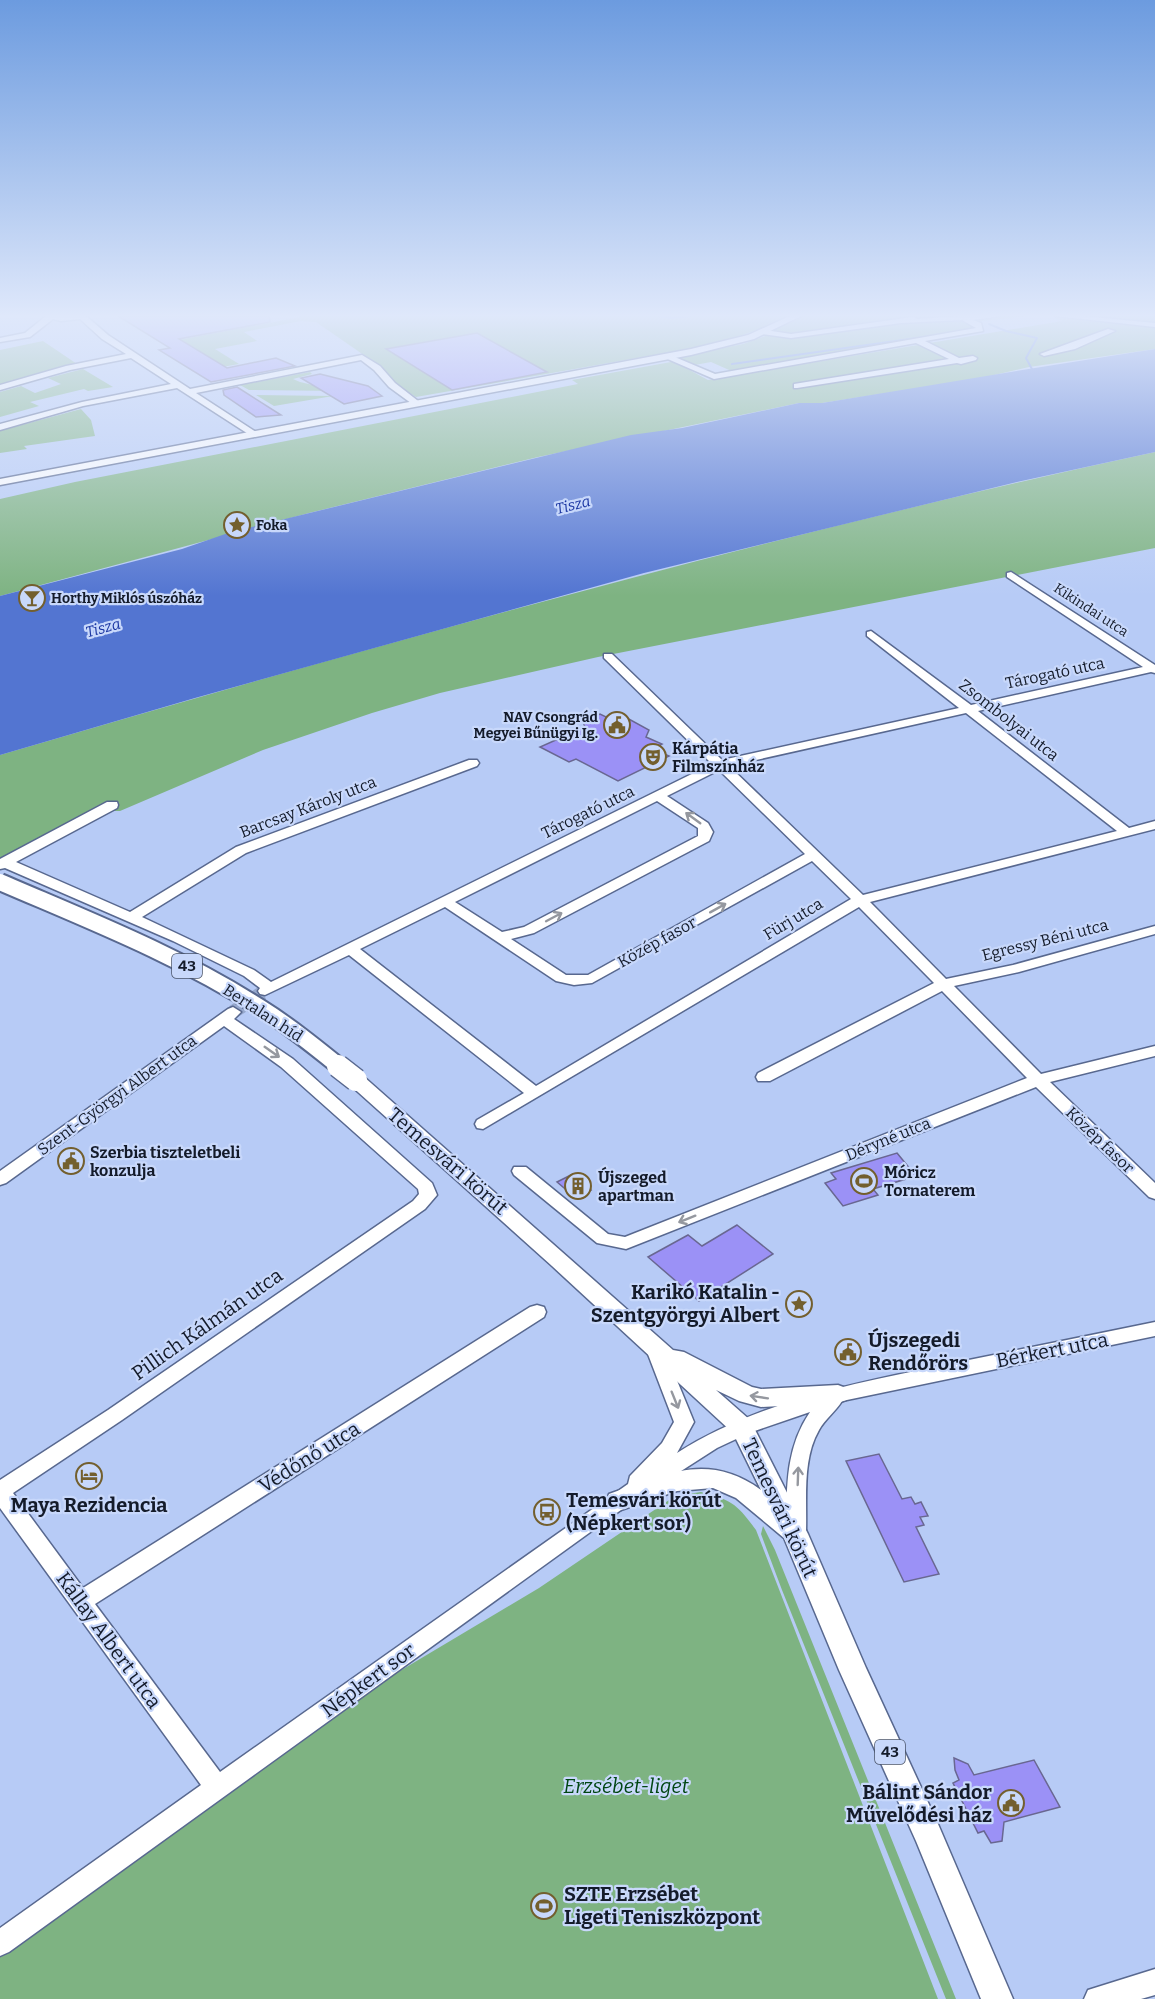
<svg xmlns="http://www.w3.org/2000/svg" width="1155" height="1999" viewBox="0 0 1155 1999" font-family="Bitter,serif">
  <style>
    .green { fill: #7eb382 }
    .water { fill: #5375d1 }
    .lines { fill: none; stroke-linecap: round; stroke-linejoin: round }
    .stream { stroke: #5375d1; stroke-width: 2 }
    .building { fill: #9b91f6; stroke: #696791; stroke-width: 1.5 }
    .minor-tunnel { stroke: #96a8cd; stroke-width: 14; stroke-dasharray: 14 7; stroke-linecap: butt }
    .minor-casing { stroke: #58688f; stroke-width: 3 }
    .major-casing { stroke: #58688f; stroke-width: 3 }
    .minor { fill: #fff; fill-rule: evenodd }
    .major { fill: #fff; fill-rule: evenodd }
    .major-bridge-far1-casing { stroke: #58688f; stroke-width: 20; stroke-linecap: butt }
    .major-bridge-casing { stroke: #58688f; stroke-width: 25; stroke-linecap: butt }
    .major-bridge-far1 { stroke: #fff; stroke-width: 16 }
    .major-bridge { stroke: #fff; stroke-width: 22 }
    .oneway { stroke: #95989f }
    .labels { text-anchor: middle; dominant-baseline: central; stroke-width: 4.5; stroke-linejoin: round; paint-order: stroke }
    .far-poi-label { font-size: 14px; font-weight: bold; fill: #141b2a; stroke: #c8d8fb; text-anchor: start }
    .far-street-label { font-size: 14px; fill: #141b2a; stroke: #c8d8fb }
    .far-water-label { font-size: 15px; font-style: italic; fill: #1b36a2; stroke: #c8d8fb }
    .shield { fill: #c8d8fb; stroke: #4a5469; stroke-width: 1.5 }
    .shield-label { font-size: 15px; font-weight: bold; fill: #141b2a }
    .street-label { font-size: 16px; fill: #141b2a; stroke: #c8d8fb }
    .poi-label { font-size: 16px; font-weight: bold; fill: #141b2a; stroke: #c8d8fb; text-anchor: start }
    .near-street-label { font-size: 20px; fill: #141b2a; stroke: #c8d8fb }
    .near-poi-label { font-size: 20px; font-weight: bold; fill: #141b2a; stroke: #c8d8fb; text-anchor: start }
    .near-park-label { font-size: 20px; font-style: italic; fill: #004612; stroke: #c8d8fb }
  </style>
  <rect width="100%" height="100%" fill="#b7cbf6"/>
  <path class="green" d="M298 316H1029L972 322 978 329 736 373 711 362 684 367 708 380 1062 321 1053 317 1059 316H1155V349L1029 367 977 379 822 403H799L538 457 309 513 0 596V499L75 482 578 384 572 380 671 362 683 356 743 344 774 333 760 329 716 344 416 397 394 383 384 369 316 322 301 321 244 332 257 341 215 349 239 364 194 372 159 350 170 348 163 343 300 317Z
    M43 341 77 364 0 384V350Z
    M83 369 113 387 88 391 84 389 30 402 39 406 0 417V392L21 386 35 393 61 384 48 378Z
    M310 372 312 374 293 379 300 382 338 391 249 390 240 385Z
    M256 395 333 396 274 406Z
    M81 409 91 420 95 436 24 446 27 449 0 453V428L7 429Z
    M1155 452V548L598 657 440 693 372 713 263 750 120 811H95L0 860V755C382 643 766 536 1155 452Z
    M701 1492C732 1500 737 1504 756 1530L938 1999H0V1956L378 1684 539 1588 675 1496Z
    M763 1526 775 1550 956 1999H946L782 1590 761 1534Z"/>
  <path class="water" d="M1155 349V452L1017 482 644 573 195 698 0 755V596L182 549 231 532 631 435 682 428 799 403H822C933 385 1044 366 1155 349Z"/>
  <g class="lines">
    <path class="stream" d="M659 316 671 318 690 316
      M989 324 1006 331 1037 338 1026 358 1033 371
      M732 364 931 336"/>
  </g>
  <path class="building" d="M118 316H269L270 322 179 339 227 368 276 358 295 366 211 382 159 350 170 348Z
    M477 333 547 372 452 390 386 349Z
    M320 374 368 386 382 396 344 404 301 378Z
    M237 387 281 415 256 417 224 395 223 390Z
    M616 712 649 730 646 737 662 744 653 749 669 756 618 781 576 759 569 762 540 747 585 727 583 722 600 714 606 717Z
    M897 1153 916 1176 873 1189 878 1195 843 1206 825 1183 836 1179 831 1173Z
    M573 1174 591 1190 576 1198 557 1182Z
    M737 1225 773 1254 699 1301 648 1257 688 1235 702 1246Z
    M879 1454 902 1499 911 1497 915 1504 921 1502 928 1516 920 1517 924 1525 916 1527 939 1574 904 1582 846 1461Z
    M954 1758 968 1764 974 1775 1034 1760 1060 1807 1004 1822 1002 1841 991 1843 984 1831 978 1833 953 1783 959 1780 955 1770Z"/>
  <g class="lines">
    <path class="minor-tunnel" d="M233 1012 265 991"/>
    <defs>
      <path id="minor" d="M46 316H86L108 335 190 389 362 355 380 366 395 383 422 404 415 406 389 387 374 370 361 360 196 393 256 432 257 434 253 437 177 388 83 406 0 430V424L82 402 171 384 131 358 70 370 0 390V385L66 366 126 354 102 339 80 319 61 321 53 319 30 337 0 342V338L25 333Z
        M964 316H999L973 320 981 323 983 331 925 341 959 358 973 356 977 358 976 360 961 364 957 363 797 388H794V384L949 359 916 343 714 379 663 357 670 355 715 374 976 328 962 320 901 323 791 338 762 334V330H765L791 334 913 317 917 319Z
        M1056 316H1082L1155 323V327Z
        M1108 329 1115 331 1075 349 1044 356 1040 354Z
        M1011 572 1155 665V673L1151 672 978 711 1129 828 1155 821V829L870 902 946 979 1013 965 1155 926V934L1019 972 954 986 1041 1074 1155 1046V1056L1050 1082 1155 1183V1199L1149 1197 1036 1087 626 1249 597 1243 514 1175 512 1171 514 1167H526L608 1234 625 1237 1027 1078 942 991 770 1081H758L756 1077 758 1073 934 983 859 907 483 1129 477 1128 475 1124 477 1120 524 1093 349 955 265 995 260 994 258 991 260 988 244 976 173 941 5 868 0 869V859L107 802H117L118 805 117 808 16 862 130 912 236 847 469 760H477L479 763 477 766 246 853 142 917 254 970 271 982 712 764 604 658V654H612L722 760 959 708 867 636V632L871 631 971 705 1143 667 1007 577V573ZM966 713 1117 831 863 895 729 766ZM719 770 805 854 588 975H566L511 939 534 933 709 841 713 832 708 823 667 796ZM657 801 698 828V836L524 927 502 932 455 902ZM812 861 851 899 536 1086 360 949 445 907 556 981 574 985 592 983Z
        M233 1007 241 1012 234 1019 293 1059 432 1183 437 1195 425 1209 122 1420 13 1493 83 1588 530 1307 537 1305 544 1307 546 1312 544 1317 95 1604 220 1772 628 1484 630 1476 662 1443 674 1422 646 1349 648 1344 655 1342 662 1344 694 1422 677 1453C759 1401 856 1383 949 1364 1018 1350 1086 1336 1155 1322V1336L842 1401C836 1411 825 1419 819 1430 802 1459 807 1499 806 1531L803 1537 796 1540 789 1537 786 1531C787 1488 785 1449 810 1412L749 1433 717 1448 625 1507 9 1952 0 1956V1928L201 1785 0 1508V1480L108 1410 413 1201 419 1194 418 1189 281 1067 224 1026 6 1183 0 1185V1171L228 1009Z
        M1155 1969V1995L1141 1999H1084L1088 1990Z"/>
      <path id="major" d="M790 316H801L754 339 691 355 0 485V479L691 349 748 335Z
        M356 1074 363 1076 673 1350 684 1352 752 1387 761 1389 838 1385 846 1388 850 1394 846 1400 838 1403 761 1407 739 1401 716 1390 750 1420 808 1534 866 1668 938 1824 1013 1999H981L916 1841 839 1670 784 1538 736 1498 713 1488 677 1491 618 1511 609 1508 606 1501 609 1494C665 1475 707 1451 761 1490L733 1433 552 1266 349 1084 346 1080 349 1076Z"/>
    </defs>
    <use href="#minor" class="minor-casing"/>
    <use href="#major" class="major-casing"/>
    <use href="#minor" class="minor"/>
    <use href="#major" class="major"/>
    <defs>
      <path id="major-bridge-far1" d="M0 882C88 920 178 955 259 1007 288 1025 314 1046 340 1067"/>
      <path id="major-bridge" d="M338 1066 356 1080"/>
    </defs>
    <use href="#major-bridge-far1" class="major-bridge-far1-casing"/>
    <use href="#major-bridge" class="major-bridge-casing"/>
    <use href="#major-bridge-far1" class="major-bridge-far1"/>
    <use href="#major-bridge" class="major-bridge"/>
  </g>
  <defs><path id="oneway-shaft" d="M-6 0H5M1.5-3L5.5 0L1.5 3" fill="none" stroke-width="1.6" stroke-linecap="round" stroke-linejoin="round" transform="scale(1.5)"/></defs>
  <g class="oneway">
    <use href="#oneway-shaft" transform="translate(693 818) rotate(-144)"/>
    <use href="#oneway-shaft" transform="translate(718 908) rotate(-29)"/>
    <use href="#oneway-shaft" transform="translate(554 917) rotate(-28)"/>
    <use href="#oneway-shaft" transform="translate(272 1052) rotate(35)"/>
    <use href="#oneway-shaft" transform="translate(687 1219) rotate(158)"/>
    <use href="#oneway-shaft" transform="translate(759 1397) rotate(-171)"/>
    <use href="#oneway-shaft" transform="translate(675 1400) rotate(68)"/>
    <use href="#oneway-shaft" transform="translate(798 1476) rotate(-88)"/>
  </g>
  <linearGradient id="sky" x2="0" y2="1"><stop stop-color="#6c9bdf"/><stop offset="0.53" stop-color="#dfe8fb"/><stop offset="1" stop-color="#dfe8fb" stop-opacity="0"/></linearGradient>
  <rect width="1155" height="596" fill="url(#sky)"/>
  <defs>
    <symbol id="sight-ring" viewBox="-11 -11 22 22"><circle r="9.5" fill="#c8d8fb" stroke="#735f2e" stroke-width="1.5"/><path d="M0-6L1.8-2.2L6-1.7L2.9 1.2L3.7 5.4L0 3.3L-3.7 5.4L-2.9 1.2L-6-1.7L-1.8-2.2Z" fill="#735f2e"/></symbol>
    <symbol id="bar-ring" viewBox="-11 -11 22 22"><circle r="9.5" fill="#c8d8fb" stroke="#735f2e" stroke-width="1.5"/><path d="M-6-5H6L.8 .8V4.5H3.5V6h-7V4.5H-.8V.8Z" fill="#735f2e"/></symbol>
    <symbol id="civic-ring" viewBox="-11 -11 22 22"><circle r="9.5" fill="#c8d8fb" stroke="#735f2e" stroke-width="1.5"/><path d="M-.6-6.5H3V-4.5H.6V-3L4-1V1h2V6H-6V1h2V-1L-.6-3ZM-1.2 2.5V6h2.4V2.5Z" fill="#735f2e"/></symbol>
    <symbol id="theatre-ring" viewBox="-11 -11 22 22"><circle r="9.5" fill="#c8d8fb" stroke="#735f2e" stroke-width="1.5"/><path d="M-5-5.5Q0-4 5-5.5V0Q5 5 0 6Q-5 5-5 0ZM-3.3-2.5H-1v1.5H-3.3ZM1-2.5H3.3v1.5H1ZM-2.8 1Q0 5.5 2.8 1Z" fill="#735f2e"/></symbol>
    <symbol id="stadium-ring" viewBox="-11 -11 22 22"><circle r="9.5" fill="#c8d8fb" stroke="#735f2e" stroke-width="1.5"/><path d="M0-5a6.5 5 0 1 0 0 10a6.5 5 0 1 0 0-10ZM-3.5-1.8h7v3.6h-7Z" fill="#735f2e"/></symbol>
    <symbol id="building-ring" viewBox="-11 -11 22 22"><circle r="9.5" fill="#c8d8fb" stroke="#735f2e" stroke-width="1.5"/><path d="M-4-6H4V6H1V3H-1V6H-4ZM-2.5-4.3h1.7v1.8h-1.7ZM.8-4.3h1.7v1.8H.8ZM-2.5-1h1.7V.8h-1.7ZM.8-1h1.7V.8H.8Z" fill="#735f2e"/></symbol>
    <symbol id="hotel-ring" viewBox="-11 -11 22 22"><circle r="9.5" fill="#c8d8fb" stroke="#735f2e" stroke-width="1.5"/><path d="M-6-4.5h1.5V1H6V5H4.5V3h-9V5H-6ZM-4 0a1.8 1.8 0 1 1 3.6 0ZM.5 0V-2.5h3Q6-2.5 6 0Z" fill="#735f2e"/></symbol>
    <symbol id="bus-ring" viewBox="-11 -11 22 22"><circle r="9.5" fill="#c8d8fb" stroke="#735f2e" stroke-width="1.5"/><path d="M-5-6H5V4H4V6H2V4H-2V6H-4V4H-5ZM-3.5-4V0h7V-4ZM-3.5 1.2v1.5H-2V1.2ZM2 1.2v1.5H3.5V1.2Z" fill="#735f2e"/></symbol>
  </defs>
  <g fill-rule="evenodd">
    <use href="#sight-ring" x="222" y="510" width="30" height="30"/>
    <use href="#bar-ring" x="17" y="583" width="30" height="30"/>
    <use href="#civic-ring" x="602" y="710" width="30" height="30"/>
    <use href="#theatre-ring" x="638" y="742" width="30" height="30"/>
    <use href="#civic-ring" x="56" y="1146" width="30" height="30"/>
    <use href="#stadium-ring" x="849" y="1166" width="30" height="30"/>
    <use href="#building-ring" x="563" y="1171" width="30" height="30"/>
    <use href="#sight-ring" x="784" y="1289" width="30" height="30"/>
    <use href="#civic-ring" x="833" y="1337" width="30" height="30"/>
    <use href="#hotel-ring" x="74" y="1461" width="30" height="30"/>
    <use href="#bus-ring" x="532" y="1497" width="30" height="30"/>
    <use href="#civic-ring" x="996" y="1788" width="30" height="30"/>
    <use href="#stadium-ring" x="529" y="1891" width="30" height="30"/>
  </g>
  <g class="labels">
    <g class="far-poi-label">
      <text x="256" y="525">Foka</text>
      <text x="51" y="598">Horthy Miklós úszóház</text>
      <text x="598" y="717" text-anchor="end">NAV Csongrád<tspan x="598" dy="16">Megyei Bűnügyi Ig.</tspan></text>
    </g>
    <g class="far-street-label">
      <text transform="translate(1091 610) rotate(33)">Kikindai utca</text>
    </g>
    <g class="far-water-label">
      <text transform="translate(573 505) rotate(-14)">Tisza</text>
      <text transform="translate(103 628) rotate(-15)">Tisza</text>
    </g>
    <g class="shield">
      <rect x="172" y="954" width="30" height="24" rx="4.5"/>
      <rect x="875" y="1740" width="30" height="24" rx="4.5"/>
    </g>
    <g class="shield-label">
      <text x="187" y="966">43</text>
      <text x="890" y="1752">43</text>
    </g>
    <g class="street-label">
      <text transform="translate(1055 673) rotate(-12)">Tárogató utca</text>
      <text transform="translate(1009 720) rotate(38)">Zsombolyai utca</text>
      <text transform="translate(308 807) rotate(-21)">Barcsay Károly utca</text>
      <text transform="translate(588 812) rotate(-26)">Tárogató utca</text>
      <text transform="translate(793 919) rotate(-31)">Fürj utca</text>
      <text transform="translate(1045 940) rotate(-14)">Egressy Béni utca</text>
      <text transform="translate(657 942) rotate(-29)">Közép fasor</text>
      <text transform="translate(263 1013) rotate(33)">Bertalan híd</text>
      <text transform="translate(117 1095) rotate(-36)">Szent-Györgyi Albert utca</text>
      <text transform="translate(888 1139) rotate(-22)">Déryné utca</text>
      <text transform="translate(1100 1140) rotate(44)">Közép fasor</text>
    </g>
    <g class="poi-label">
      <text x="672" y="748">Kárpátia<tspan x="672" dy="18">Filmszínház</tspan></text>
      <text x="90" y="1152">Szerbia tiszteletbeli<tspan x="90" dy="18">konzulja</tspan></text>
      <text x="884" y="1172">Móricz<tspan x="884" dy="18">Tornaterem</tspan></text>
      <text x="598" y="1177">Újszeged<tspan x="598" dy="18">apartman</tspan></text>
    </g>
    <g class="near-street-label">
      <text transform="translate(448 1161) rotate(41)">Temesvári körút</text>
      <text transform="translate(207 1324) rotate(-35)">Pillich Kálmán utca</text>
      <text transform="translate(1052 1350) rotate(-11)">Bérkert utca</text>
      <text transform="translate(309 1457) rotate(-32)">Védőnő utca</text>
      <text transform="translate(780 1508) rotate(65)">Temesvári körút</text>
      <text transform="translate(109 1640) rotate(54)">Kállay Albert utca</text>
      <text transform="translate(368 1680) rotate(-36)">Népkert sor</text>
    </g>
    <g class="near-poi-label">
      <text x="780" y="1292" text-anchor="end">Karikó Katalin -<tspan x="780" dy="23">Szentgyörgyi Albert</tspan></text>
      <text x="868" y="1340">Újszegedi<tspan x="868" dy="23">Rendőrörs</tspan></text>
      <text x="566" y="1500">Temesvári körút<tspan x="566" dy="23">(Népkert sor)</tspan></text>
      <text x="89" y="1505" text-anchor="middle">Maya Rezidencia</text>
      <text x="992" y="1792" text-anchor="end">Bálint Sándor<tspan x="992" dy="23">Művelődési ház</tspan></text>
      <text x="564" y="1894">SZTE Erzsébet<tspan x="564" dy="23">Ligeti Teniszközpont</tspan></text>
    </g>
    <g class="near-park-label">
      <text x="626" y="1786">Erzsébet-liget</text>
    </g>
  </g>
</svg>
